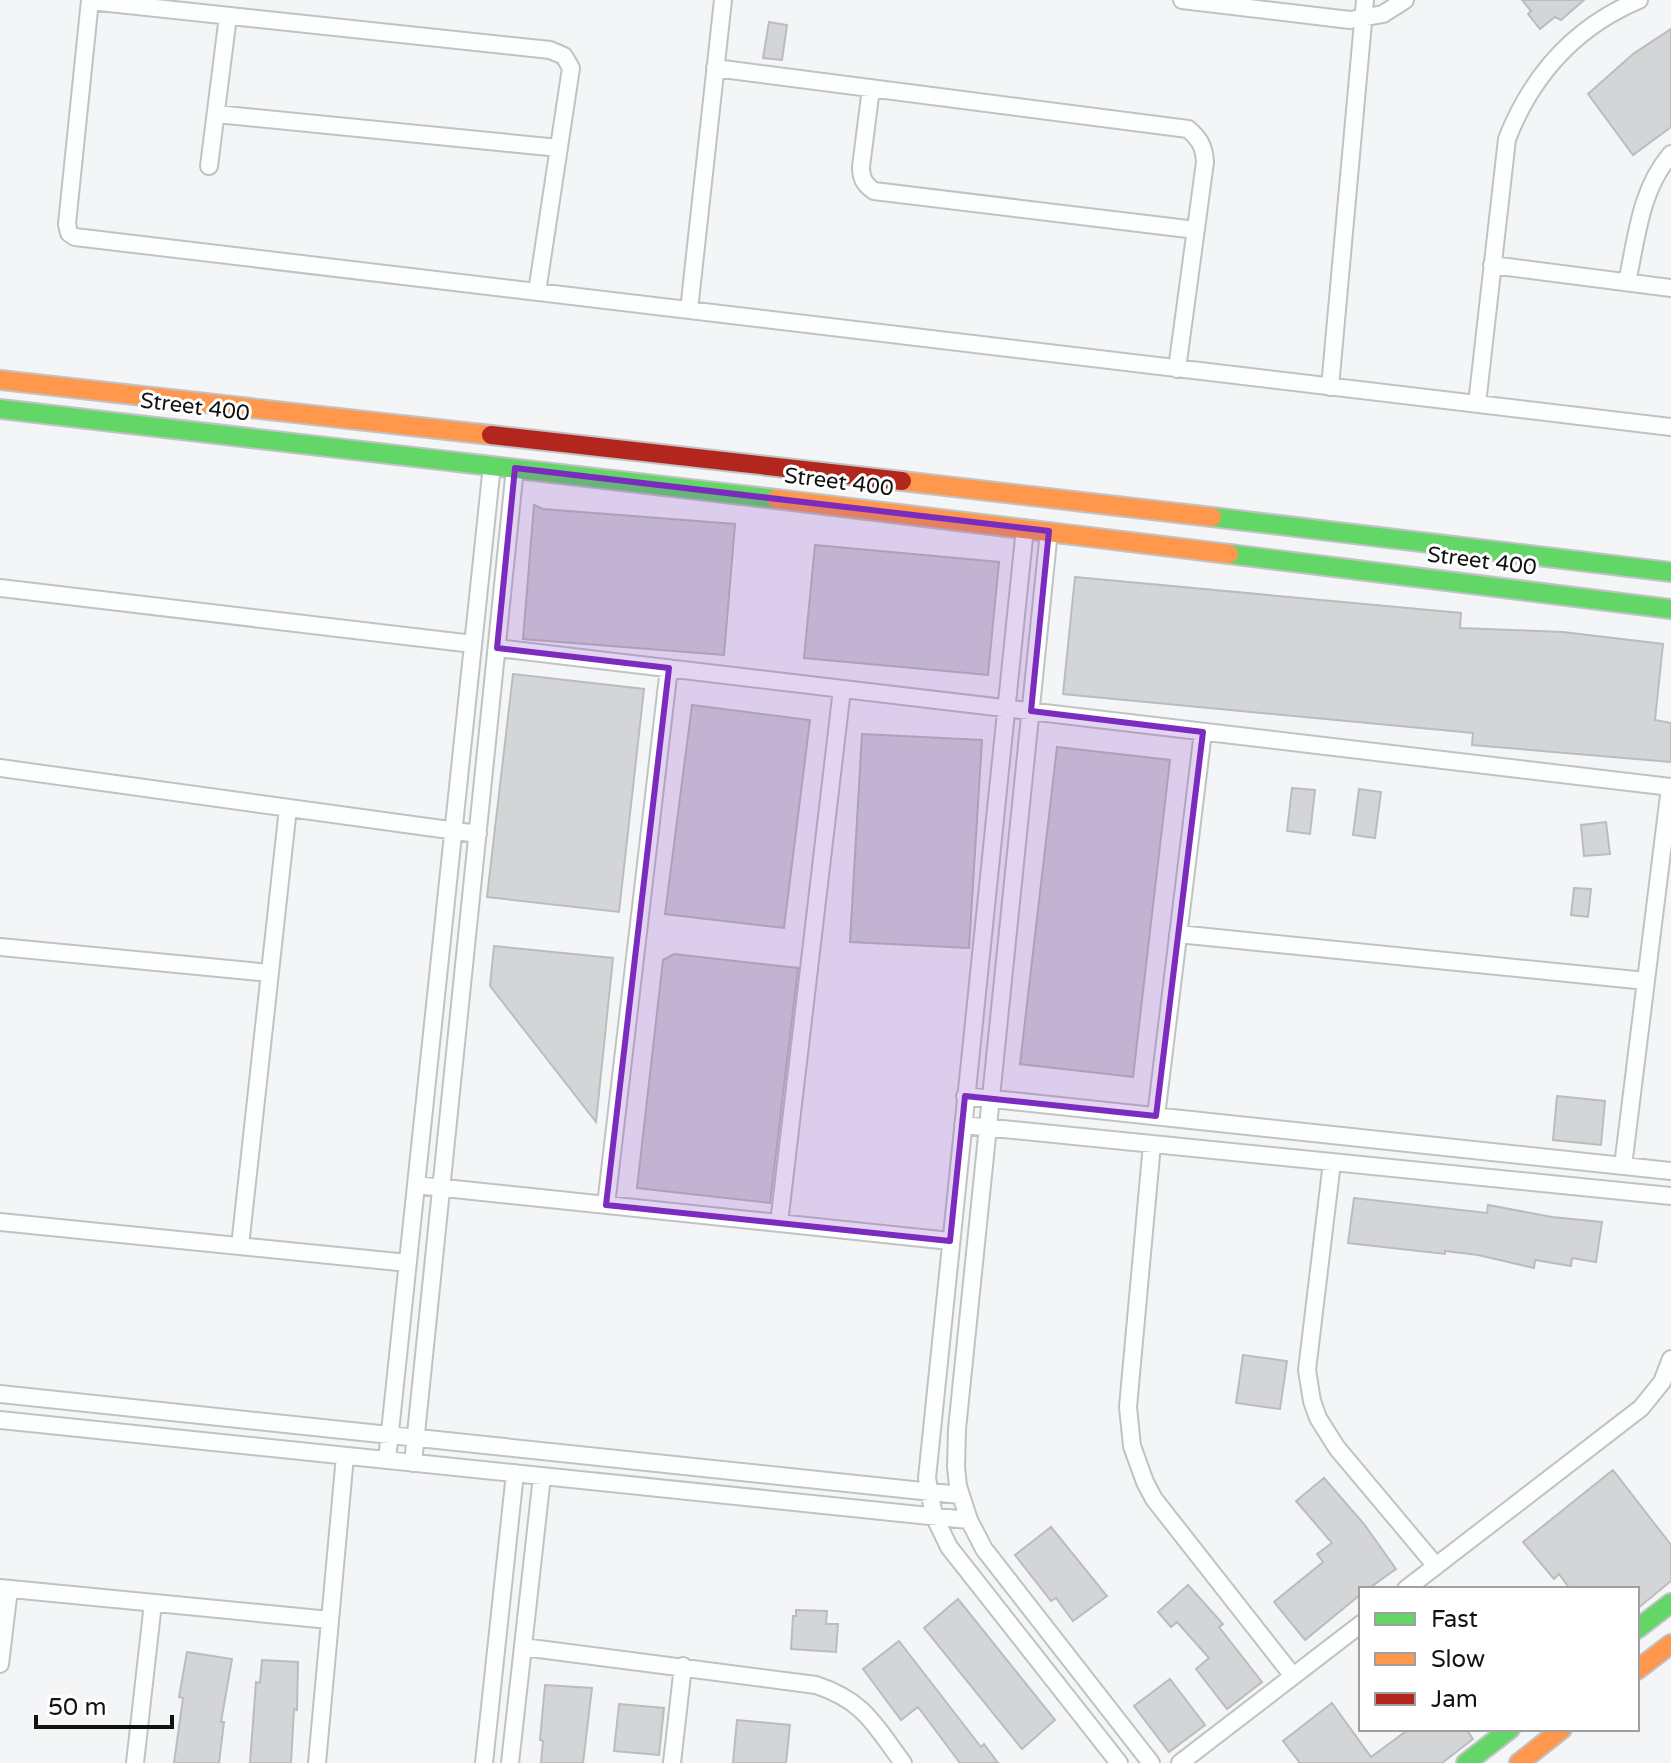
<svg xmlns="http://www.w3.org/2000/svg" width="1671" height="1763" viewBox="0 0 1671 1763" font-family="'Varela Round',sans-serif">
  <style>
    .building { fill: #d4d5d7; stroke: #bbbcbd; stroke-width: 2 }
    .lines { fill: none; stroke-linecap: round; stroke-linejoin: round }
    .street-casing { stroke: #c1c2c3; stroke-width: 20 }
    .fast-casing { stroke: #c1c2c3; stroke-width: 22 }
    .slow-casing { stroke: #c1c2c3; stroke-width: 22 }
    .jam-casing { stroke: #c1c2c3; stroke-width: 22 }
    .street { stroke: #fdfefe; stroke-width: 16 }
    .fast { stroke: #63d668; stroke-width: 18 }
    .slow { stroke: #ff974d; stroke-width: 18 }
    .jam { stroke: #b3261e; stroke-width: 18 }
    .marked { fill: #7b2cbf; fill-opacity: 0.2; stroke: #7b2cbf; stroke-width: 6; stroke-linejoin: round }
    .labels { text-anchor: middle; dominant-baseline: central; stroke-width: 6; stroke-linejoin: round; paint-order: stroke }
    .street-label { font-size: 22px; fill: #111212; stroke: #fff }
  </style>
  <rect width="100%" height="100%" fill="#f3f5f7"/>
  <path class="building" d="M1522 0H1584L1561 20 1555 17 1540 29 1528 14 1531 11Z
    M769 22 787 25 782 60 763 58Z
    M1671 29V127L1633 155 1588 94 1633 54Z
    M534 505 543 509 735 524 724 655 523 639Z
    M815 545 999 562 988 675 804 658Z
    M1075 577 1461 613 1460 628 1563 632 1663 644 1655 720 1671 723V762L1472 745 1473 733 1063 694Z
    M513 674 644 689 619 912 487 897Z
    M692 705 810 720 784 928 665 914Z
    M862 734 982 740 969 948 850 942Z
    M1057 747 1170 760 1133 1077 1020 1064Z
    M1292 788 1315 790 1310 834 1287 831Z
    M1359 789 1381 792 1375 838 1353 835Z
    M1606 822 1610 854 1584 856 1581 825Z
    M1574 888 1591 889 1588 917 1571 915Z
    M494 946 613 958 596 1122 490 986Z
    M674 954 798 968 770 1203 637 1188 663 960Z
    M1557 1096 1605 1101 1601 1145 1553 1140Z
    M1354 1198 1487 1213 1488 1205 1552 1217 1602 1222 1596 1262 1572 1258 1571 1266 1535 1260 1534 1268 1478 1255 1445 1251V1254L1348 1243Z
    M1243 1355 1287 1361 1280 1409 1236 1403Z
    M1613 1470 1671 1545V1581L1637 1609V1589H1570L1559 1574 1554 1579 1523 1542Z
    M1324 1478 1364 1524 1396 1569 1368 1589H1361V1594L1305 1640 1274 1602 1323 1562 1317 1554 1332 1543 1296 1501Z
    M1051 1527 1107 1596 1073 1621 1056 1598 1051 1601 1015 1555Z
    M1188 1585 1223 1624 1219 1627 1262 1682 1227 1709 1196 1669 1209 1658 1177 1622 1171 1627 1158 1612Z
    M958 1599 1055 1720 1022 1749 924 1628Z
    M796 1610 827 1611 826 1624H838L836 1652 791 1649 793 1616H796Z
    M899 1641 981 1747 984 1744 998 1763H960L918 1707 901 1720 863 1669Z
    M187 1652 232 1659 221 1722H224L219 1763H174L183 1698 179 1697Z
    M262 1660 298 1662 297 1710 294 1709 291 1763H250L256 1682 260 1683Z
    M1170 1679 1205 1725 1169 1752 1134 1706Z
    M545 1685 592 1688 583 1763H541L543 1741 540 1740Z
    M1332 1703 1371 1757 1409 1729H1466L1473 1739 1442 1763H1300L1283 1741Z
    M619 1704 664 1708 659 1755 614 1751Z
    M737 1720 790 1725 786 1763H733Z"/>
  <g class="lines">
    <defs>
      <path id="street" d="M90 0 67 224 69 233 75 237 1671 427
        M1182 0 1350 20 1383 14 1405 0
        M90 1 550 50 564 56 571 68 537 292
        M715 68 1188 129C1200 139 1204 147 1205 162L1177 369
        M871 88 861 167C861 178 864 184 874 191L1196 230
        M216 114 559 148
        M209 166 228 16
        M1492 265 1671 288
        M1627 282C1637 237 1640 190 1671 154
        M689 310 723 0
        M1330 387 1365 0
        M1477 404 1507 139C1532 75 1575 27 1639 0
        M1025 528 927 1478 934 1516 949 1547 1119 1763
        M1049 531 957 1429 956 1467 958 1486 969 1520 984 1549 1151 1763
        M0 588 473 644
        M497 648 1671 787
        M0 768 478 834
        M1178 934 1646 981
        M0 947 270 973
        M965 1096 1671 1171
        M1156 1116 1203 732
        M963 1125 1671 1196
        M1152 1144 1128 1407 1132 1446 1145 1482 1154 1499 1293 1676
        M1332 1162 1307 1370 1312 1401 1318 1418 1337 1448 1436 1566
        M1623 1166 1670 787
        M416 1185 950 1241
        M606 1205 669 668
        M0 1222 408 1263
        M779 1223 842 689
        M240 1246 288 808
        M0 1394 960 1495
        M0 1420 968 1520
        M387 1460 492 465
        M413 1463 515 468
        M0 1588 330 1620
        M1406 1589 1641 1408 1662 1382 1671 1359
        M523 1647 816 1685C864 1701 874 1724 903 1763
        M0 1664 9 1589
        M135 1763 153 1603
        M317 1763 345 1456
        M484 1763 515 1473
        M510 1763 542 1476
        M672 1763 683 1666
        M1180 1763 1361 1624"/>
      <path id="fast" d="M0 409 776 499
        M1212 517 1671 572
        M1229 554 1671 609
        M1637 1629 1671 1603
        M1466 1763 1510 1729"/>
      <path id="slow" d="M0 380 491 435
        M902 481 1212 517
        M776 499 1229 554
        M1637 1670 1671 1644
        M1519 1763 1562 1729"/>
      <path id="jam" d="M491 435 902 481"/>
    </defs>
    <use href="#street" class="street-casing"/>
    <use href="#fast" class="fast-casing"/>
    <use href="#slow" class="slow-casing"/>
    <use href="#jam" class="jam-casing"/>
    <use href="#street" class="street"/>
    <use href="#fast" class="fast"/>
    <use href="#slow" class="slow"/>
    <use href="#jam" class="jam"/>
  </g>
  <path class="marked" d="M515 468 1049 531 1031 711 1203 732 1156 1116 965 1096 950 1241 606 1205 669 668 497 648Z"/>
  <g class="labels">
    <g class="street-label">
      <text transform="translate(195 407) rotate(7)">Street 400</text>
      <text transform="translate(839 482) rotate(7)">Street 400</text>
      <text transform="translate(1482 561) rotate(7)">Street 400</text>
    </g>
  </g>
  <rect x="1359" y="1587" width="280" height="144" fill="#ffffff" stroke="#a0a0a0" stroke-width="2"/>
  <rect x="1375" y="1613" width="40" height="12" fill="#63d668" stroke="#a0a0a0" stroke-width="2"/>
  <text x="1431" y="1627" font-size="24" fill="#111212">Fast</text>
  <rect x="1375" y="1653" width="40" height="12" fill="#ff974d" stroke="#a0a0a0" stroke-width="2"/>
  <text x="1431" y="1667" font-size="24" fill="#111212">Slow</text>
  <rect x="1375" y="1693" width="40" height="12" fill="#b3261e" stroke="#a0a0a0" stroke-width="2"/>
  <text x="1431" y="1707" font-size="24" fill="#111212">Jam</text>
  <path d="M36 1715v12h136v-12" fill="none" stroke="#111212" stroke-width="4"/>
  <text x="48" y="1715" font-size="24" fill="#111212" stroke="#ffffff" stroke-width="6" paint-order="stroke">50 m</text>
</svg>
